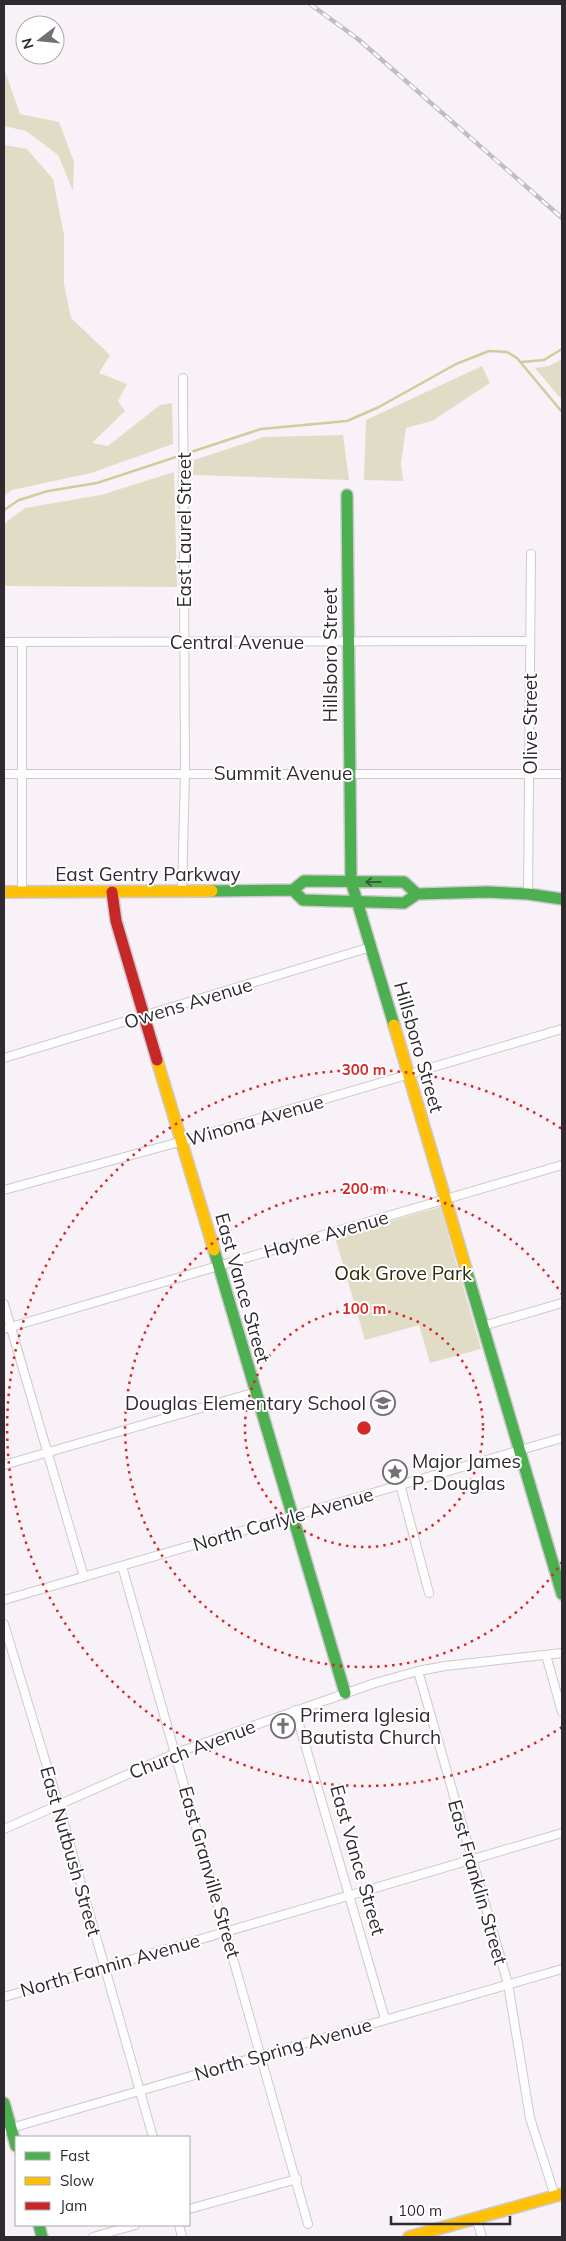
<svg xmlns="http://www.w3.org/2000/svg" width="566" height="2241" viewBox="0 0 566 2241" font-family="Mulish,sans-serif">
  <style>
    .green { fill: #e1dcc6 }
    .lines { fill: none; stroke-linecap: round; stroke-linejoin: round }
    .stream { stroke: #d2cb9b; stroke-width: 2.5 }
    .street-casing { stroke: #cec9ce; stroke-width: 10 }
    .fast-casing { stroke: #cec9ce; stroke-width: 14 }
    .slow-casing { stroke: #cec9ce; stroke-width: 14 }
    .jam-casing { stroke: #cec9ce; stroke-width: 14 }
    .street { stroke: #fefdfe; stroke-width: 8 }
    .fast { stroke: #4caf50; stroke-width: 11 }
    .slow { stroke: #ffc107; stroke-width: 11 }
    .jam { stroke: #c62828; stroke-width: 11 }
    .rail-casing { stroke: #c0bfc0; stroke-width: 4.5 }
    .rail { stroke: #fff; stroke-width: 2.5; stroke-dasharray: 8; stroke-linecap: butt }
    .oneway { stroke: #3b5f3c }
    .ring { fill: none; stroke: #d62828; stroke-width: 2.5; stroke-dasharray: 2.5 5 }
    .labels { text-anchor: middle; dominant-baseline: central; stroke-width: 4; stroke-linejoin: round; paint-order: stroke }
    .street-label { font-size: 19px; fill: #2f2a2f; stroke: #fff }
    .park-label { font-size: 19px; fill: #2d2a0a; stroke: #fff }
    .poi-label { font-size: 19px; fill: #2f2a2f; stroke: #fff; text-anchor: start }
    .centre { fill: #d62828; stroke: #fff; stroke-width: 2.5 }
    .ring-label { font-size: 15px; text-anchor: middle; font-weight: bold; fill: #d62828; stroke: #fff; stroke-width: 4; stroke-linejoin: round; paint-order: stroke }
  </style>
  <rect width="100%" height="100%" fill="#f8f1f7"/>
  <path class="green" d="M4 68 20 114 59 122 74 162 73 191 58 155 26 131 4 126Z
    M4 145 27 149 53 179 64 235V284L71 318 110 355 99 373 127 384 118 401 125 411 92 443 108 446 160 405 172 403 173 444 91 473 12 490 4 496Z
    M562 359V400L535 368 549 366Z
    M482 366 490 383 432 421 406 428 401 463 403 481 364 480 366 420Z
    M343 435 349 480 193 475 194 460 264 437Z
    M174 472 177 587 4 586V524L25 508 101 495Z
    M440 1207 481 1349 430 1363 419 1325 365 1340 335 1237Z"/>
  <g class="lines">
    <path class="stream" d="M522 362 544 360 562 349
      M4 510 19 500 48 491 97 483 261 429 347 421 379 407 456 364 489 351 507 352 517 358 562 412"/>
    <defs>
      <path id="street" d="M4 642 530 641
        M22 642V892
        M4 774H562
        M182 892 185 773 183 378
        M528 894 531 554
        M4 1058 371 947
        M4 1190 183 1141 562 1029
        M4 1304 84 1577
        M483 1326 562 1303
        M4 1329 562 1165
        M4 1465 256 1392
        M400 1484 429 1593
        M122 1566 308 2224
        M4 1600 562 1438
        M4 1624 58 1803 153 2137
        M546 1655 562 1712
        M418 1671 508 1984 530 2118 555 2196
        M295 1710 385 2019
        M4 1829 176 1753 375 1683 418 1671 445 1666 562 1653
        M4 1997 562 1833
        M4 2130 562 1969
        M189 2209 297 2179
        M476 2218 482 2237
        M179 2225 182 2237
        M93 2237 135 2225"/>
      <path id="fast" d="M347 495 351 881 394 1025
        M293 890 303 900 404 903 417 894 487 892 528 894 562 899
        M212 891 293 890 304 881 404 882 417 894
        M214 1250 345 1693
        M466 1269 562 1594
        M4 2103 16 2146
        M39 2225 42 2237"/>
      <path id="slow" d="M4 892 212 891
        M394 1025 466 1269
        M157 1060 214 1250
        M409 2237 562 2194"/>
      <path id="jam" d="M112 892 116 921 157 1060"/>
    </defs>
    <use href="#street" class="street-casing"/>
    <use href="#fast" class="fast-casing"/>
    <use href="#slow" class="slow-casing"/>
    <use href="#jam" class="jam-casing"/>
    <use href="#street" class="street"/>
    <use href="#fast" class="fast"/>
    <use href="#slow" class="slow"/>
    <use href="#jam" class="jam"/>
    <defs>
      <path id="rail" d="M310 4 358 39 562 218"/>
    </defs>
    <use href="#rail" class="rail-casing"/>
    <use href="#rail" class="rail"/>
  </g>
  <defs><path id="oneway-shaft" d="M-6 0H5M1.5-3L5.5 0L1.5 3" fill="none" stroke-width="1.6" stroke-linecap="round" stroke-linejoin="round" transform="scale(1.25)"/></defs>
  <use class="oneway" href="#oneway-shaft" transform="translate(373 882) rotate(-180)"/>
  <g class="ring">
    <circle cx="364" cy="1428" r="119"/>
    <path d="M562 1562A239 239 0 1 1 562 1294"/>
    <path d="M562 1727A358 358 0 1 1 562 1129"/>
  </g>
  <defs>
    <symbol id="school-ring" viewBox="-11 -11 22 22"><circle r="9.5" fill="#fff" stroke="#757075" stroke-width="1.5"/><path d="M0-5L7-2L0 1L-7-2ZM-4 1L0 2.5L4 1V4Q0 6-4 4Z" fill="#757075"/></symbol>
    <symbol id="sight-ring" viewBox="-11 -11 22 22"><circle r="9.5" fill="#fff" stroke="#757075" stroke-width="1.5"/><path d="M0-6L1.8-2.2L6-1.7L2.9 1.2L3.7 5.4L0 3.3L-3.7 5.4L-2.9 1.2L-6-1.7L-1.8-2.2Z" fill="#757075"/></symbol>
    <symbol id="church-ring" viewBox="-11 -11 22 22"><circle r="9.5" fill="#fff" stroke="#757075" stroke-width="1.5"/><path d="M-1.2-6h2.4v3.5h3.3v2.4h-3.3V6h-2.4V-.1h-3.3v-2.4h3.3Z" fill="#757075"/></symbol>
  </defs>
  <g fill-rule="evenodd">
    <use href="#school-ring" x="369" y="1389" width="28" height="28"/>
    <use href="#sight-ring" x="381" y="1458" width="28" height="28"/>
    <use href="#church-ring" x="269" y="1712" width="28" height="28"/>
  </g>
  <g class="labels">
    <g class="street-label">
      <text transform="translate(184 530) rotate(-90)">East Laurel Street</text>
      <text x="237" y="642">Central Avenue</text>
      <text transform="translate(330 655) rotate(-90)">Hillsboro Street</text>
      <text transform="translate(530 724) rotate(-90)">Olive Street</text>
      <text x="283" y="773">Summit Avenue</text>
      <text x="148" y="874">East Gentry Parkway</text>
      <text transform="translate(188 1003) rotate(-17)">Owens Avenue</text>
      <text transform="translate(419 1047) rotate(74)">Hillsboro Street</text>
      <text transform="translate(255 1120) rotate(-16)">Winona Avenue</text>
      <text transform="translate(326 1234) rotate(-16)">Hayne Avenue</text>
      <text transform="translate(243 1288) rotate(74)">East Vance Street</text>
      <text transform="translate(283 1519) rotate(-16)">North Carlyle Avenue</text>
      <text transform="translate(192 1749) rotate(-21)">Church Avenue</text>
      <text transform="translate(71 1851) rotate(74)">East Nutbush Street</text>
      <text transform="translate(358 1860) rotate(74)">East Vance Street</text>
      <text transform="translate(210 1872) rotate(74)">East Granville Street</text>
      <text transform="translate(478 1882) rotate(74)">East Franklin Street</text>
      <text transform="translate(110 1965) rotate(-16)">North Fannin Avenue</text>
      <text transform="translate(283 2049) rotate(-16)">North Spring Avenue</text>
    </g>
    <g class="park-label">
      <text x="403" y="1273">Oak Grove Park</text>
    </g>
    <g class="poi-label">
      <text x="366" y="1403" text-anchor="end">Douglas Elementary School</text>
      <text x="412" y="1461">Major James<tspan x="412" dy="22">P. Douglas</tspan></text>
      <text x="300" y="1715">Primera Iglesia<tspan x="300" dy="22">Bautista Church</tspan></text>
    </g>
  </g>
  <circle cx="364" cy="1428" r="8" class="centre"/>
  <g class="ring-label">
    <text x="364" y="1075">300 m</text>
    <text x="364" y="1194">200 m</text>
    <text x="364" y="1314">100 m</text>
  </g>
  <rect width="566" height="2241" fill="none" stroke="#2f2a2f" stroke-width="10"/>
  <rect x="15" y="2136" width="175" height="90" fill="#ffffff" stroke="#acaaac"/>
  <rect x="25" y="2152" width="25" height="8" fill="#4caf50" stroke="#acaaac"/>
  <text x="60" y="2161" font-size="15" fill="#2f2a2f">Fast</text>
  <rect x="25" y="2177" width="25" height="8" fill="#ffc107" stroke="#acaaac"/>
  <text x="60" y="2186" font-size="15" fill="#2f2a2f">Slow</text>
  <rect x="25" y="2202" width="25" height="8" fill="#c62828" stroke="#acaaac"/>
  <text x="60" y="2211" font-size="15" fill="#2f2a2f">Jam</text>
  <g transform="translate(40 40) rotate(254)"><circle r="24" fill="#ffffff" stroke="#acaaac"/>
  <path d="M0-4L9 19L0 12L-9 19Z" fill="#757075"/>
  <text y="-8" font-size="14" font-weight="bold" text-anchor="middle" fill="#2f2a2f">N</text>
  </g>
  <path d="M391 2216v8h119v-8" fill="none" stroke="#2f2a2f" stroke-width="2.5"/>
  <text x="398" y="2216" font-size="15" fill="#2f2a2f" stroke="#ffffff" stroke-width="4" paint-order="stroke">100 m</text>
</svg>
